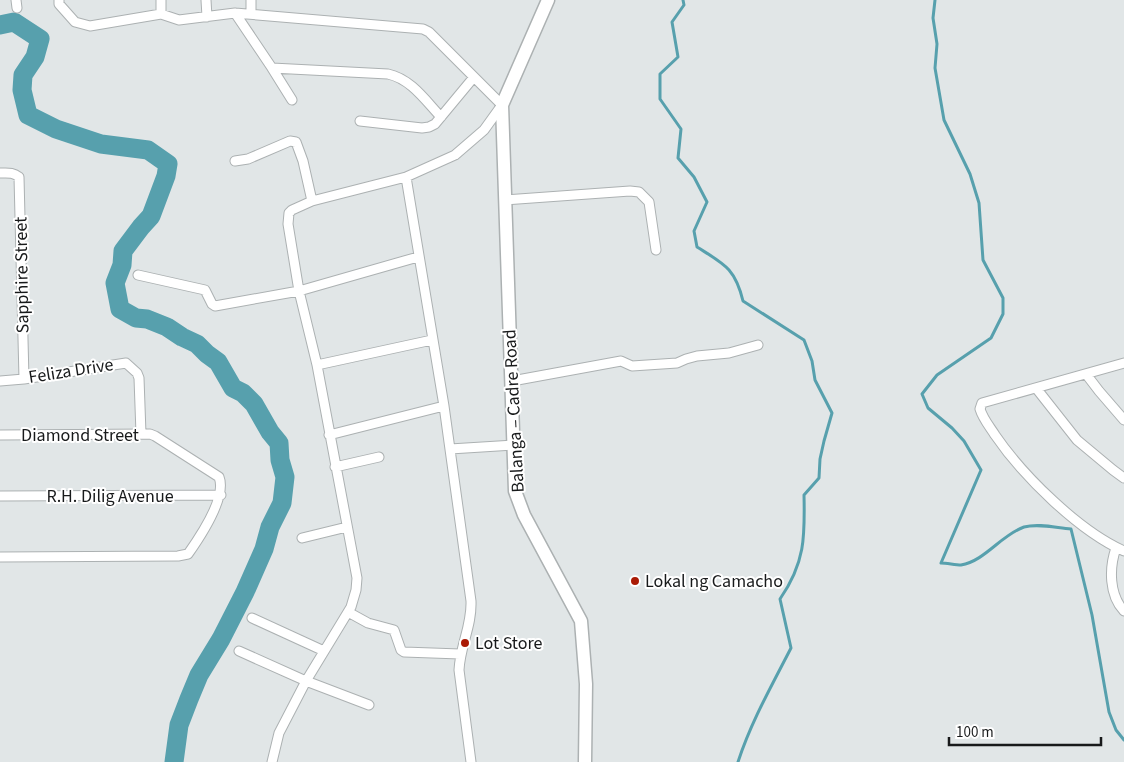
<svg xmlns="http://www.w3.org/2000/svg" width="1124" height="762" viewBox="0 0 1124 762" font-family="'Source Sans 3',sans-serif">
  <style>
    .lines { fill: none; stroke-linecap: round; stroke-linejoin: round }
    .stream { stroke: #57a0ad; stroke-width: 3 }
    .river { stroke: #57a0ad; stroke-width: 19 }
    .street-casing { stroke: #acb1b2; stroke-width: 11 }
    .secondary-casing { stroke: #acb1b2; stroke-width: 15 }
    .street { stroke: #fff; stroke-width: 9 }
    .secondary { stroke: #fff; stroke-width: 12 }
    .poi-dot { fill: #aa1a05; stroke: #fff; stroke-width: 2 }
    .labels { text-anchor: middle; dominant-baseline: central; stroke-width: 4; stroke-linejoin: round; paint-order: stroke }
    .street-label { font-size: 18px; fill: #181a1b; stroke: #fff }
    .poi-label { font-size: 18px; fill: #181a1b; stroke: #fff; text-anchor: start }
  </style>
  <rect width="100%" height="100%" fill="#e1e6e7"/>
  <g class="lines">
    <path class="stream" d="M683 0 684 5 672 22 678 57 660 74V99L681 129 678 158 694 177 707 202 694 231 697 247C724 264 735 268 743 301L804 340 812 361 815 380 832 413 824 441 820 459 819 478 804 495C805 537 805 563 780 599L791 648C772 685 751 722 738 762
      M935 0 933 18 937 44 935 68 944 120 970 174 979 203 983 260 1003 298V314L991 338 937 375 922 394 928 408 952 428 964 441 981 470 941 563C947 563 955 565 961 565 985 561 1001 535 1024 527 1039 523 1057 528 1071 529L1092 615 1109 712 1116 730 1124 740"/>
    <path class="river" d="M0 25 14 22 40 39 35 57 23 75 22 90 28 115 56 129 101 144 148 150 168 164 166 176 151 216 141 227 123 251 122 265 115 283 120 309 136 318 147 319 167 327 182 337 197 344 207 354 218 362 233 388 243 393 254 404 270 432 279 443 280 460 285 477 282 503 270 527 264 549 245 592 221 639 199 675 189 699 179 725 174 762"/>
    <defs>
      <path id="street" d="M16 0 17 8
        M59 0V4L75 22 90 26 161 14 179 20 235 13 423 29 429 32 502 105 484 130 455 155 406 177 444 406 471 601C472 626 460 646 459 670L471 762
        M161 0V14
        M206 0 207 17
        M251 0V13
        M235 13 272 68 388 74C411 79 425 100 441 117
        M272 68 292 100
        M360 121 422 128 429 127 435 124 474 77
        M235 161 248 159 290 141 296 142 303 161 312 201
        M0 173C8 173 13 172 19 177L24 379
        M505 200 630 191 639 192 649 202 656 250
        M138 275 205 290 212 304 215 306 299 291 288 224 289 213 292 210 312 201 406 177
        M1124 363 982 403 980 409C983 419 990 427 995 435 1023 476 1079 531 1124 551
        M317 365 432 340
        M1086 374 1099 391 1124 420
        M0 381 24 379 126 363 137 373 139 378 141 434
        M512 381 621 361 632 366 677 363 686 359 697 356 729 353 758 345
        M1036 388 1077 440 1113 470 1124 478
        M0 435 150 434 155 436 219 477C227 497 200 537 188 554L178 556 0 557
        M329 435 444 406
        M450 449 514 445
        M335 467 379 457
        M0 496 221 495
        M302 538 347 527
        M1116 548C1109 568 1109 595 1124 611
        M348 612 368 623 394 630 401 650 404 652 460 654
        M252 618 324 651
        M239 651 306 681 369 705
        M272 762 279 733 306 681 351 607 356 590 357 578 317 365 299 291 418 257"/>
      <path id="secondary" d="M548 0 502 105 515 491 524 515 581 621 586 684 585 762"/>
    </defs>
    <use href="#street" class="street-casing"/>
    <use href="#secondary" class="secondary-casing"/>
    <use href="#street" class="street"/>
    <use href="#secondary" class="secondary"/>
  </g>
  <g class="poi-dot">
    <circle cx="635" cy="581" r="5"/>
    <circle cx="465" cy="643" r="5"/>
  </g>
  <g class="labels">
    <g class="street-label">
      <text transform="translate(22 275) rotate(-91)">Sapphire Street</text>
      <text transform="translate(71 371) rotate(-9)">Feliza Drive</text>
      <text transform="translate(514 411) rotate(-93)">Balanga – Cadre Road</text>
      <text x="80" y="435">Diamond Street</text>
      <text x="110" y="496">R.H. Dilig Avenue</text>
    </g>
    <g class="poi-label">
      <text x="645" y="581">Lokal ng Camacho</text>
      <text x="475" y="643">Lot Store</text>
    </g>
  </g>
  <path d="M949 737v8h152v-8" fill="none" stroke="#181a1b" stroke-width="2.5"/>
  <text x="956" y="737" font-size="15" fill="#181a1b" stroke="#ffffff" stroke-width="4" paint-order="stroke">100 m</text>
</svg>
